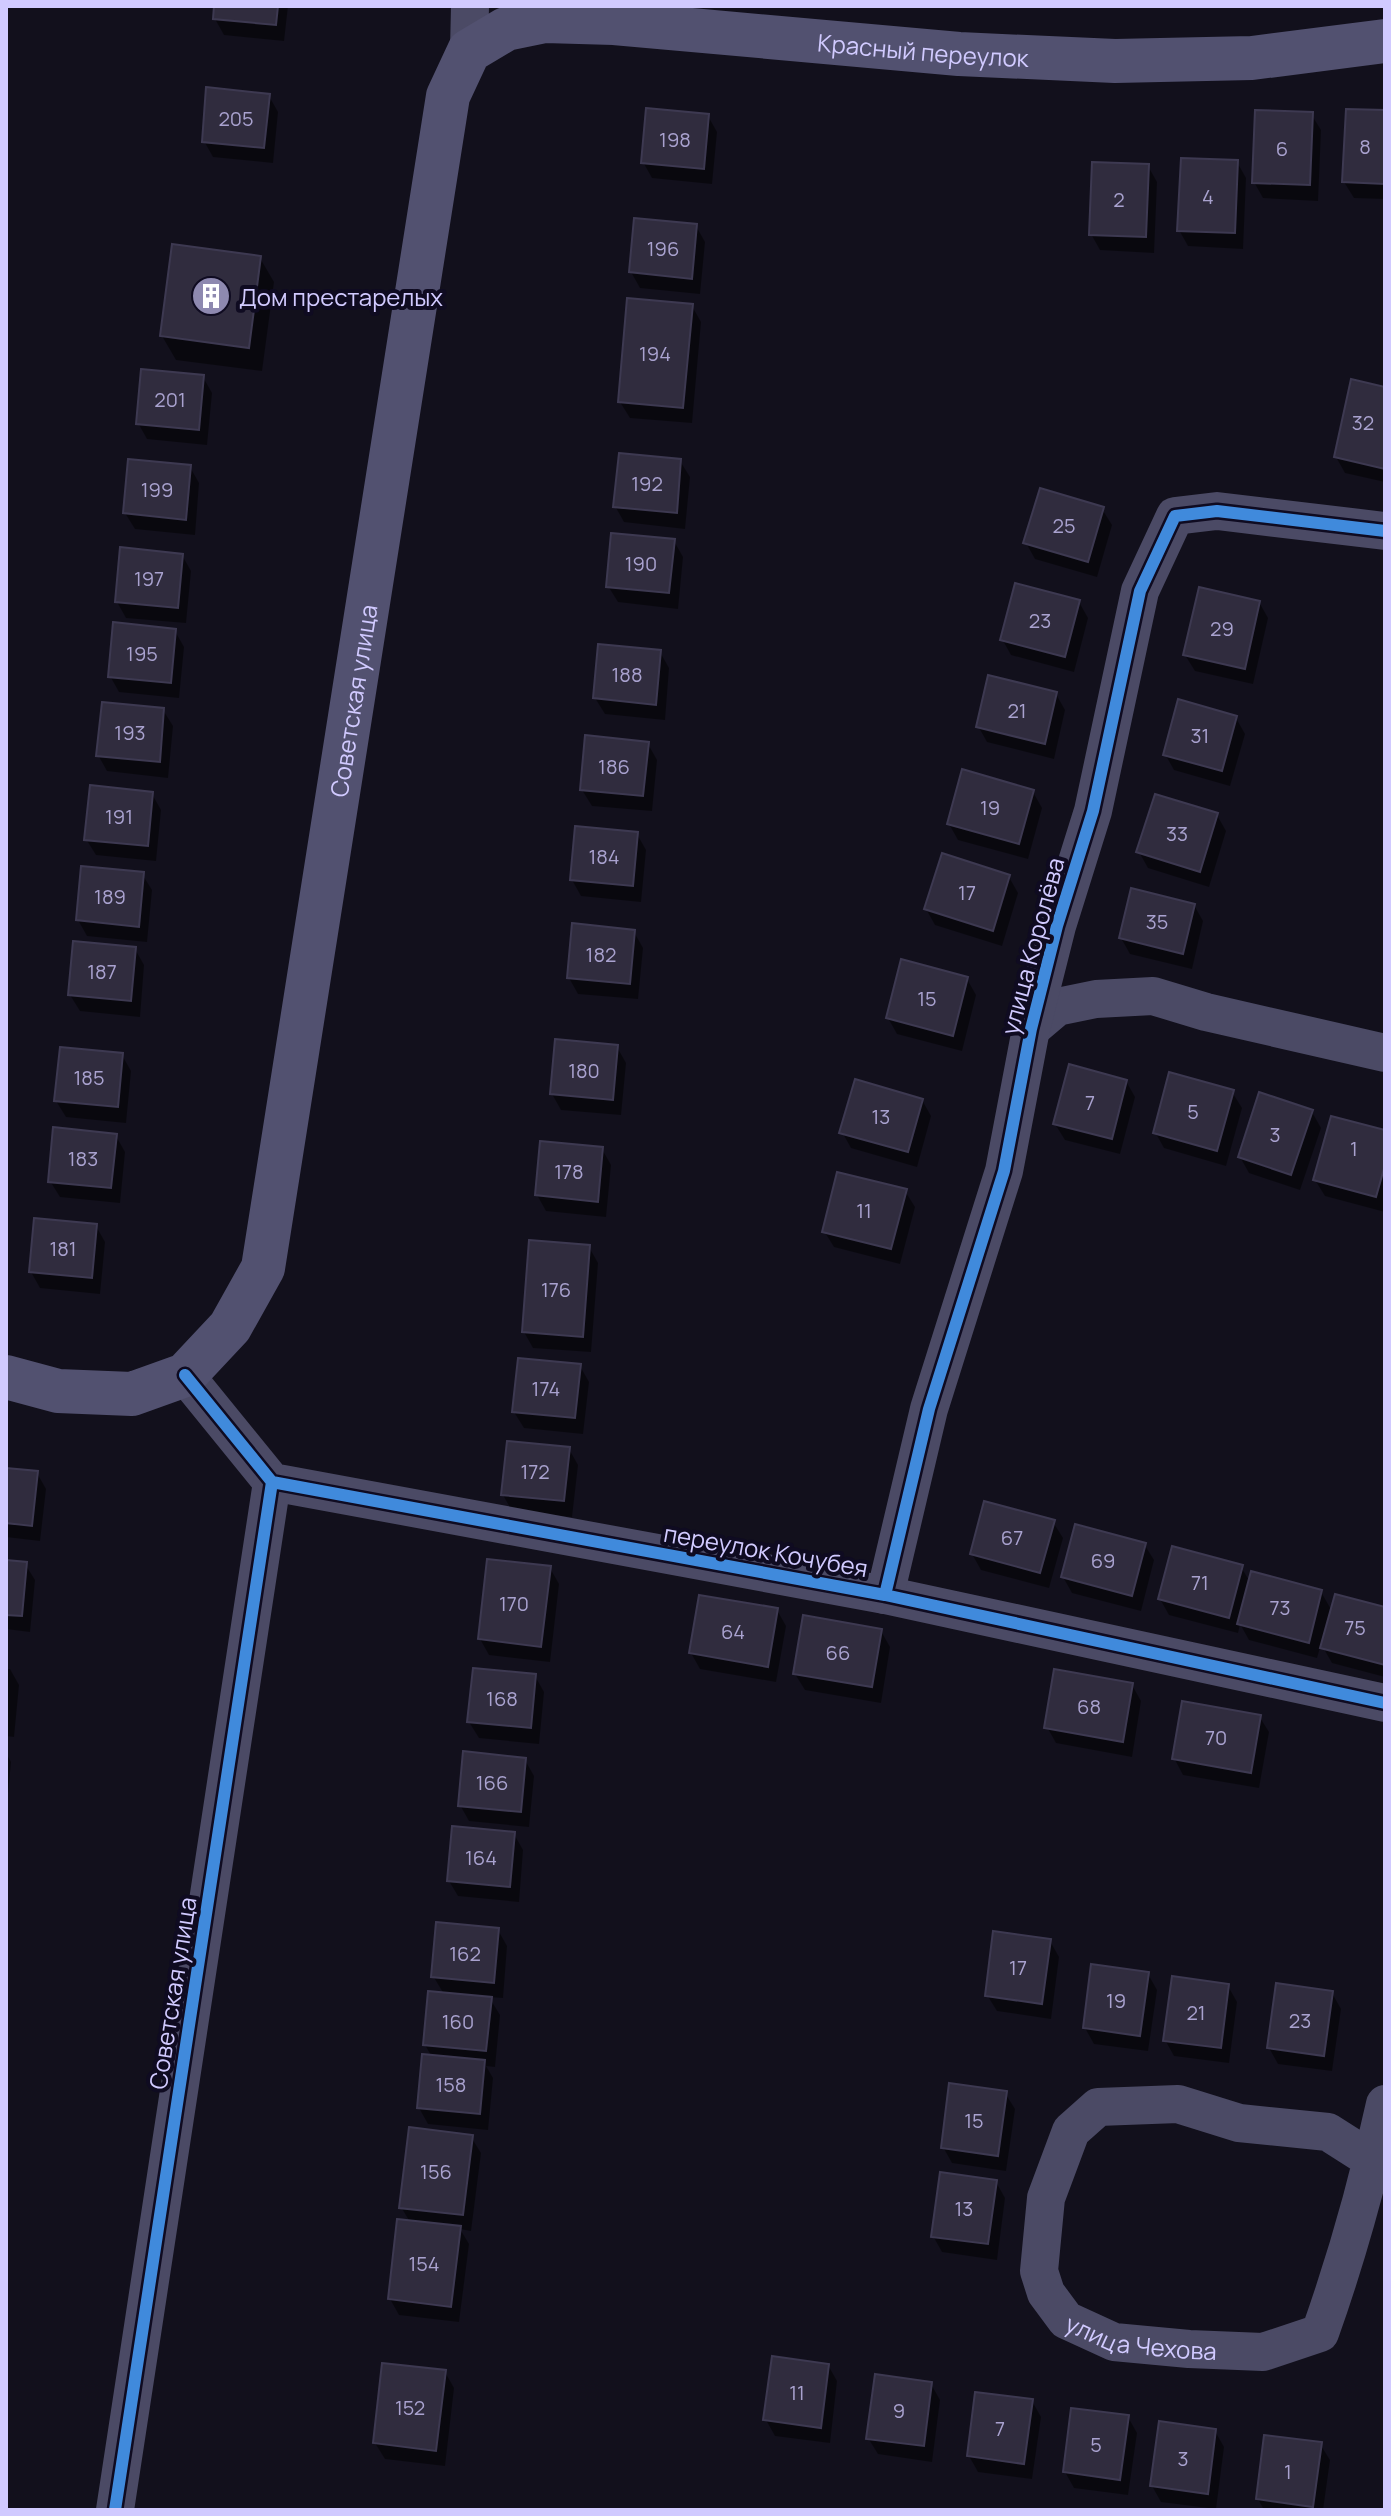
<svg xmlns="http://www.w3.org/2000/svg" width="1391" height="2516" viewBox="0 0 1391 2516" font-family="Manrope,sans-serif">
  <style>
    .shadow { fill: #0007 }
    .building { fill: #302c3e; stroke: #3d3951; stroke-width: 2 }
    .lines { fill: none; stroke-linecap: round; stroke-linejoin: round }
    .street { stroke: #4b4a65; stroke-width: 38 }
    .secondary { stroke: #525170; stroke-width: 44 }
    .cycleway-casing { stroke: #0f0b21; stroke-width: 17 }
    .cycleway { stroke: #408adc; stroke-width: 12 }
    .labels { text-anchor: middle; dominant-baseline: central; stroke-width: 8; stroke-linejoin: round; paint-order: stroke }
    .number-label { font-size: 20px; fill: #a9a2cf }
    .street-label { font-size: 24px; fill: #d1caff; stroke: #0f0b21 }
    .poi-label { font-size: 24px; fill: #d1caff; stroke: #0f0b21; text-anchor: start }
  </style>
  <rect width="100%" height="100%" fill="#12101c"/>
  <path class="shadow" d="M216 6H288L284 41 224 35 215 19Z
    M269 96 278 112 273 163 213 157 204 141Z
    M1385 112V199L1354 198 1344 182Z
    M1311 114 1321 130 1318 201 1263 198 1254 182Z
    M708 116 717 132 712 184 652 178 643 162Z
    M1237 162 1246 178 1243 249 1188 246 1179 230Z
    M1148 166 1157 182 1154 253 1100 250 1091 234Z
    M696 226 705 242 700 294 640 288 631 272Z
    M260 258 274 282 262 371 176 360 162 336Z
    M692 306 701 322 692 423 630 418 620 402Z
    M203 377 212 393 207 445 147 439 138 423Z
    M1385 389V482L1345 473 1336 457Z
    M680 461 690 477 685 529 624 522 615 506Z
    M190 467 199 483 195 535 135 529 125 513Z
    M1102 509 1112 525 1097 577 1035 559 1026 543Z
    M674 541 683 557 678 609 618 602 608 586Z
    M182 555 191 571 186 623 126 618 117 602Z
    M1079 602 1088 618 1074 672 1011 655 1002 639Z
    M1259 602 1268 618 1253 684 1195 671 1185 655Z
    M175 631 184 647 179 698 119 692 110 676Z
    M660 652 669 668 665 720 605 714 595 698Z
    M1056 694 1065 710 1054 759 987 742 978 726Z
    M163 710 173 726 168 778 107 771 98 755Z
    M1236 718 1245 734 1230 786 1174 770 1165 754Z
    M648 744 657 760 652 811 592 806 582 790Z
    M1033 792 1042 808 1028 859 958 840 949 824Z
    M152 794 161 810 156 861 96 855 86 839Z
    M1217 815 1226 831 1209 887 1148 868 1139 852Z
    M637 834 646 850 641 902 581 896 572 880Z
    M142 874 152 890 147 942 87 936 78 920Z
    M1009 877 1018 893 1002 946 935 925 926 909Z
    M1194 905 1203 921 1192 969 1130 954 1121 938Z
    M634 932 643 948 638 999 578 994 569 978Z
    M135 949 144 965 140 1017 80 1011 70 995Z
    M967 979 976 995 962 1051 897 1034 888 1018Z
    M617 1047 626 1063 621 1115 561 1110 552 1094Z
    M122 1055 131 1071 126 1123 66 1117 56 1101Z
    M1126 1081 1135 1097 1120 1154 1065 1140 1055 1124Z
    M1232 1092 1242 1108 1226 1166 1164 1148 1155 1132Z
    M922 1100 931 1116 917 1167 851 1148 842 1132Z
    M1312 1112 1321 1128 1300 1190 1249 1173 1240 1157Z
    M1385 1132V1212L1325 1196 1315 1180Z
    M116 1136 125 1152 120 1203 60 1197 50 1181Z
    M602 1149 611 1165 606 1217 546 1211 537 1195Z
    M905 1191 915 1207 900 1264 834 1247 824 1231Z
    M96 1226 105 1242 100 1294 40 1288 31 1272Z
    M589 1247 598 1263 591 1352 533 1348 524 1332Z
    M580 1366 589 1382 583 1434 524 1428 514 1412Z
    M569 1449 578 1465 572 1517 512 1511 503 1495Z
    M6 1470 37 1473 46 1489 40 1541 6 1537Z
    M1053 1522 1063 1538 1049 1588 981 1570 972 1554Z
    M1144 1544 1154 1560 1141 1611 1072 1593 1063 1577Z
    M6 1562 25 1564 35 1580 30 1632 6 1629Z
    M1241 1567 1250 1582 1321 1592 1332 1611 1385 1609V1677L1332 1663 1321 1644 1317 1658 1249 1640 1240 1624 1238 1633 1169 1615 1160 1599Z
    M550 1568 559 1584 550 1662 489 1655 480 1639Z
    M777 1610 786 1626 776 1682 700 1669 691 1653Z
    M881 1631 890 1647 881 1703 805 1690 795 1674Z
    M6 1669H10L19 1685 14 1737 6 1736Z
    M535 1676 544 1692 539 1744 479 1738 469 1722Z
    M1132 1685 1141 1701 1132 1757 1056 1743 1047 1727Z
    M1259 1716 1269 1732 1259 1788 1183 1775 1174 1758Z
    M6 1753 11 1762 6 1814Z
    M525 1760 534 1776 529 1827 469 1821 460 1805Z
    M514 1834 523 1850 519 1902 458 1896 449 1881Z
    M498 1930 507 1946 503 1998 489 1997 500 2015 495 2067 486 2066 493 2078 488 2130 428 2124 419 2108 432 2057 425 2045 444 1994 433 1976Z
    M1050 1941 1059 1957 1051 2019 997 2011 987 1995Z
    M1148 1974 1157 1990 1148 2051 1094 2044 1085 2028Z
    M1228 1986 1237 2002 1229 2063 1174 2056 1165 2040Z
    M1332 1993 1341 2009 1332 2071 1278 2064 1269 2048Z
    M1005 2093 1015 2109 1006 2171 952 2163 943 2147Z
    M471 2137 481 2153 471 2231 460 2229 469 2244 459 2322 399 2315 390 2299 410 2222 401 2207Z
    M996 2182 1005 2198 997 2260 942 2252 933 2236Z
    M828 2365 837 2381 830 2443 775 2436 766 2420Z
    M445 2372 454 2388 445 2466 385 2459 375 2443Z
    M931 2384 940 2400 932 2462 878 2454 868 2438Z
    M1032 2401 1041 2417 1032 2479 978 2472 969 2456Z
    M1128 2417 1137 2433 1128 2495 1074 2488 1065 2472Z
    M1215 2431 1224 2447 1216 2509 1161 2502 1152 2486Z
    M1320 2444 1330 2460 1323 2510H1264L1258 2499Z"/>
  <path class="building" d="M214 6H278L276 25 213 19Z
    M206 87 270 94 264 148 202 142Z
    M646 108 709 114 704 169 641 163Z
    M1346 109 1385 110V184L1342 182Z
    M1255 110 1313 112 1310 185 1252 183Z
    M1181 158 1238 160 1235 233 1177 231Z
    M1092 162 1149 164 1146 237 1089 235Z
    M634 218 697 224 692 279 629 272Z
    M172 244 261 256 249 348 160 336Z
    M627 298 693 304 683 408 618 402Z
    M141 369 204 375 199 430 136 424Z
    M1351 379 1385 387V469L1334 457Z
    M619 453 681 459 677 513 613 507Z
    M128 459 191 465 186 520 123 513Z
    M1040 488 1104 507 1088 562 1023 543Z
    M611 533 675 539 669 593 606 587Z
    M120 547 183 554 178 608 115 602Z
    M1015 583 1080 600 1065 657 1000 640Z
    M1199 587 1260 601 1245 669 1183 655Z
    M113 622 176 629 171 683 108 677Z
    M598 644 661 650 656 705 593 698Z
    M988 675 1057 692 1045 744 976 727Z
    M1178 699 1237 716 1222 771 1163 755Z
    M102 702 164 708 160 762 96 756Z
    M585 735 649 742 643 796 580 790Z
    M962 769 1034 790 1019 844 947 824Z
    M90 785 153 792 148 846 84 840Z
    M1155 794 1218 813 1200 872 1136 852Z
    M575 826 638 832 633 886 570 880Z
    M942 853 1010 875 993 931 924 909Z
    M81 866 144 872 139 927 76 920Z
    M1131 888 1195 904 1183 954 1119 938Z
    M572 923 635 930 630 984 567 978Z
    M73 941 136 947 131 1001 68 995Z
    M901 959 968 977 953 1036 886 1018Z
    M555 1039 618 1045 613 1100 550 1094Z
    M60 1047 123 1053 118 1107 54 1101Z
    M1069 1064 1127 1080 1112 1139 1053 1124Z
    M1169 1072 1234 1090 1217 1151 1153 1133Z
    M855 1079 923 1099 908 1152 839 1133Z
    M1259 1092 1313 1110 1291 1175 1238 1157Z
    M1331 1116 1385 1130V1165L1376 1197 1313 1180Z
    M53 1127 117 1134 111 1188 48 1182Z
    M540 1141 603 1147 598 1202 535 1195Z
    M837 1172 907 1189 891 1249 822 1232Z
    M34 1218 97 1224 92 1278 29 1272Z
    M529 1240 590 1245 583 1337 522 1332Z
    M518 1358 581 1364 575 1418 512 1412Z
    M507 1441 570 1447 564 1501 501 1495Z
    M6 1468 38 1471 32 1526 6 1523Z
    M984 1501 1055 1520 1040 1573 970 1554Z
    M1075 1524 1146 1543 1132 1596 1061 1577Z
    M1172 1546 1243 1565 1229 1618 1158 1599Z
    M487 1559 551 1566 541 1647 478 1639Z
    M6 1560 27 1562 22 1616 6 1615Z
    M1251 1571 1322 1590 1309 1643 1237 1624Z
    M1335 1594 1385 1607V1665L1320 1648Z
    M699 1595 778 1608 768 1667 689 1653Z
    M803 1615 882 1629 872 1687 793 1674Z
    M473 1668 536 1674 531 1728 467 1722Z
    M1054 1669 1133 1683 1123 1742 1044 1728Z
    M1182 1701 1261 1715 1251 1773 1172 1759Z
    M463 1751 526 1758 521 1812 458 1806Z
    M452 1826 515 1832 510 1887 447 1881Z
    M436 1922 499 1928 494 1983 431 1977Z
    M993 1931 1051 1939 1042 2004 985 1996Z
    M1091 1964 1149 1972 1140 2036 1083 2028Z
    M1172 1976 1229 1984 1221 2048 1163 2041Z
    M1276 1983 1333 1991 1324 2056 1267 2048Z
    M428 1991 492 1997 486 2051 423 2045Z
    M422 2054 485 2060 480 2114 417 2108Z
    M949 2083 1007 2091 998 2156 941 2148Z
    M409 2127 473 2135 463 2215 399 2208Z
    M940 2172 997 2180 988 2244 931 2237Z
    M397 2219 461 2226 451 2307 388 2299Z
    M772 2356 829 2364 821 2428 763 2420Z
    M382 2363 446 2370 436 2451 373 2443Z
    M875 2374 932 2382 924 2446 866 2439Z
    M975 2392 1033 2399 1024 2464 967 2456Z
    M1071 2408 1129 2415 1120 2480 1063 2472Z
    M1159 2421 1216 2429 1208 2494 1150 2486Z
    M1264 2435 1322 2442 1313 2507 1256 2499Z"/>
  <g class="lines">
    <g class="street">
      <path d="M469 51 470 6"/>
      <path d="M1031 1029 1057 1007 1096 999 1153 996 1206 1012 1385 1053"/>
      <path d="M185 1375 272 1482 885 1595 1385 1703"/>
      <path d="M885 1595 929 1409 1004 1171 1031 1029 1057 926 1093 811 1140 591 1175 516 1217 511 1385 531"/>
      <path id="s1" d="M1372 2160 1328 2132 1239 2123 1178 2104 1098 2107 1071 2131 1046 2198 1039 2271 1046 2293 1066 2320 1114 2342 1189 2349 1263 2352 1320 2333C1347 2257 1368 2182 1385 2104"/>
      <path d="M115 2510 272 1482"/>
    </g>
    <path class="secondary" id="s2" d="M6 1377 58 1391 132 1394 185 1375 230 1327 263 1268 448 96 469 51 506 29 545 21 614 23 959 54 1115 61 1252 58 1385 41"/>
    <defs>
      <path id="cycleway" d="M185 1375 272 1482 885 1595 1385 1703
        M885 1595 929 1409 1004 1171 1031 1029 1057 926 1093 811 1140 591 1175 516 1217 511 1385 531
        M115 2510 272 1482"/>
    </defs>
    <use href="#cycleway" class="cycleway-casing"/>
    <use href="#cycleway" class="cycleway"/>
  </g>
  <defs>
    <symbol id="building-disc" viewBox="-11 -11 22 22"><circle r="9.5" fill="#8e89b0" stroke="#0f0b21"/><path d="M-4-6H4V6H1V3H-1V6H-4ZM-2.5-4.3h1.7v1.8h-1.7ZM.8-4.3h1.7v1.8H.8ZM-2.5-1h1.7V.8h-1.7ZM.8-1h1.7V.8H.8Z" fill="#fff"/></symbol>
  </defs>
  <g fill-rule="evenodd">
    <use href="#building-disc" x="189" y="274" width="44" height="44"/>
  </g>
  <g class="labels">
    <g class="number-label">
      <text x="236" y="118">205</text>
      <text x="675" y="139">198</text>
      <text x="1365" y="146">8</text>
      <text x="1282" y="148">6</text>
      <text x="1208" y="196">4</text>
      <text x="1119" y="199">2</text>
      <text x="663" y="248">196</text>
      <text x="655" y="353">194</text>
      <text x="170" y="399">201</text>
      <text x="1363" y="422">32</text>
      <text x="647" y="483">192</text>
      <text x="157" y="489">199</text>
      <text x="1064" y="525">25</text>
      <text x="641" y="563">190</text>
      <text x="149" y="578">197</text>
      <text x="1040" y="620">23</text>
      <text x="1222" y="628">29</text>
      <text x="142" y="653">195</text>
      <text x="627" y="674">188</text>
      <text x="1017" y="710">21</text>
      <text x="130" y="732">193</text>
      <text x="1200" y="735">31</text>
      <text x="614" y="766">186</text>
      <text x="990" y="807">19</text>
      <text x="119" y="816">191</text>
      <text x="1177" y="833">33</text>
      <text x="604" y="856">184</text>
      <text x="967" y="892">17</text>
      <text x="110" y="896">189</text>
      <text x="1157" y="921">35</text>
      <text x="601" y="954">182</text>
      <text x="102" y="971">187</text>
      <text x="927" y="998">15</text>
      <text x="584" y="1070">180</text>
      <text x="89" y="1077">185</text>
      <text x="1090" y="1102">7</text>
      <text x="1193" y="1111">5</text>
      <text x="881" y="1116">13</text>
      <text x="1275" y="1134">3</text>
      <text x="1354" y="1148">1</text>
      <text x="83" y="1158">183</text>
      <text x="569" y="1171">178</text>
      <text x="864" y="1210">11</text>
      <text x="63" y="1248">181</text>
      <text x="556" y="1289">176</text>
      <text x="546" y="1388">174</text>
      <text x="535" y="1471">172</text>
      <text x="1012" y="1537">67</text>
      <text x="1103" y="1560">69</text>
      <text x="1200" y="1582">71</text>
      <text x="514" y="1603">170</text>
      <text x="1280" y="1607">73</text>
      <text x="1355" y="1627">75</text>
      <text x="733" y="1631">64</text>
      <text x="838" y="1652">66</text>
      <text x="502" y="1698">168</text>
      <text x="1089" y="1706">68</text>
      <text x="1216" y="1737">70</text>
      <text x="492" y="1782">166</text>
      <text x="481" y="1857">164</text>
      <text x="465" y="1953">162</text>
      <text x="1018" y="1967">17</text>
      <text x="1116" y="2000">19</text>
      <text x="1196" y="2012">21</text>
      <text x="1300" y="2020">23</text>
      <text x="458" y="2021">160</text>
      <text x="451" y="2084">158</text>
      <text x="974" y="2120">15</text>
      <text x="436" y="2171">156</text>
      <text x="964" y="2208">13</text>
      <text x="424" y="2263">154</text>
      <text x="797" y="2392">11</text>
      <text x="410" y="2407">152</text>
      <text x="899" y="2410">9</text>
      <text x="1000" y="2428">7</text>
      <text x="1096" y="2444">5</text>
      <text x="1183" y="2458">3</text>
      <text x="1288" y="2471">1</text>
    </g>
    <g class="street-label">
      <text stroke="none"><textPath href="#s2" startOffset="2016">Красный переулок</textPath></text>
      <text stroke="none"><textPath href="#s2" startOffset="892">Советская улица</textPath></text>
      <text transform="translate(1032 946) rotate(-75)">улица Королёва</text>
      <text transform="translate(766 1550) rotate(10)">переулок Кочубея</text>
      <text transform="translate(172 1993) rotate(-81)">Советская улица</text>
      <text stroke="none"><textPath href="#s1" startOffset="602">улица Чехова</textPath></text>
    </g>
    <g class="poi-label">
      <text x="239" y="296">Дом престарелых</text>
    </g>
  </g>
  <rect width="1391" height="2516" fill="none" stroke="#d1caff" stroke-width="16"/>
</svg>
